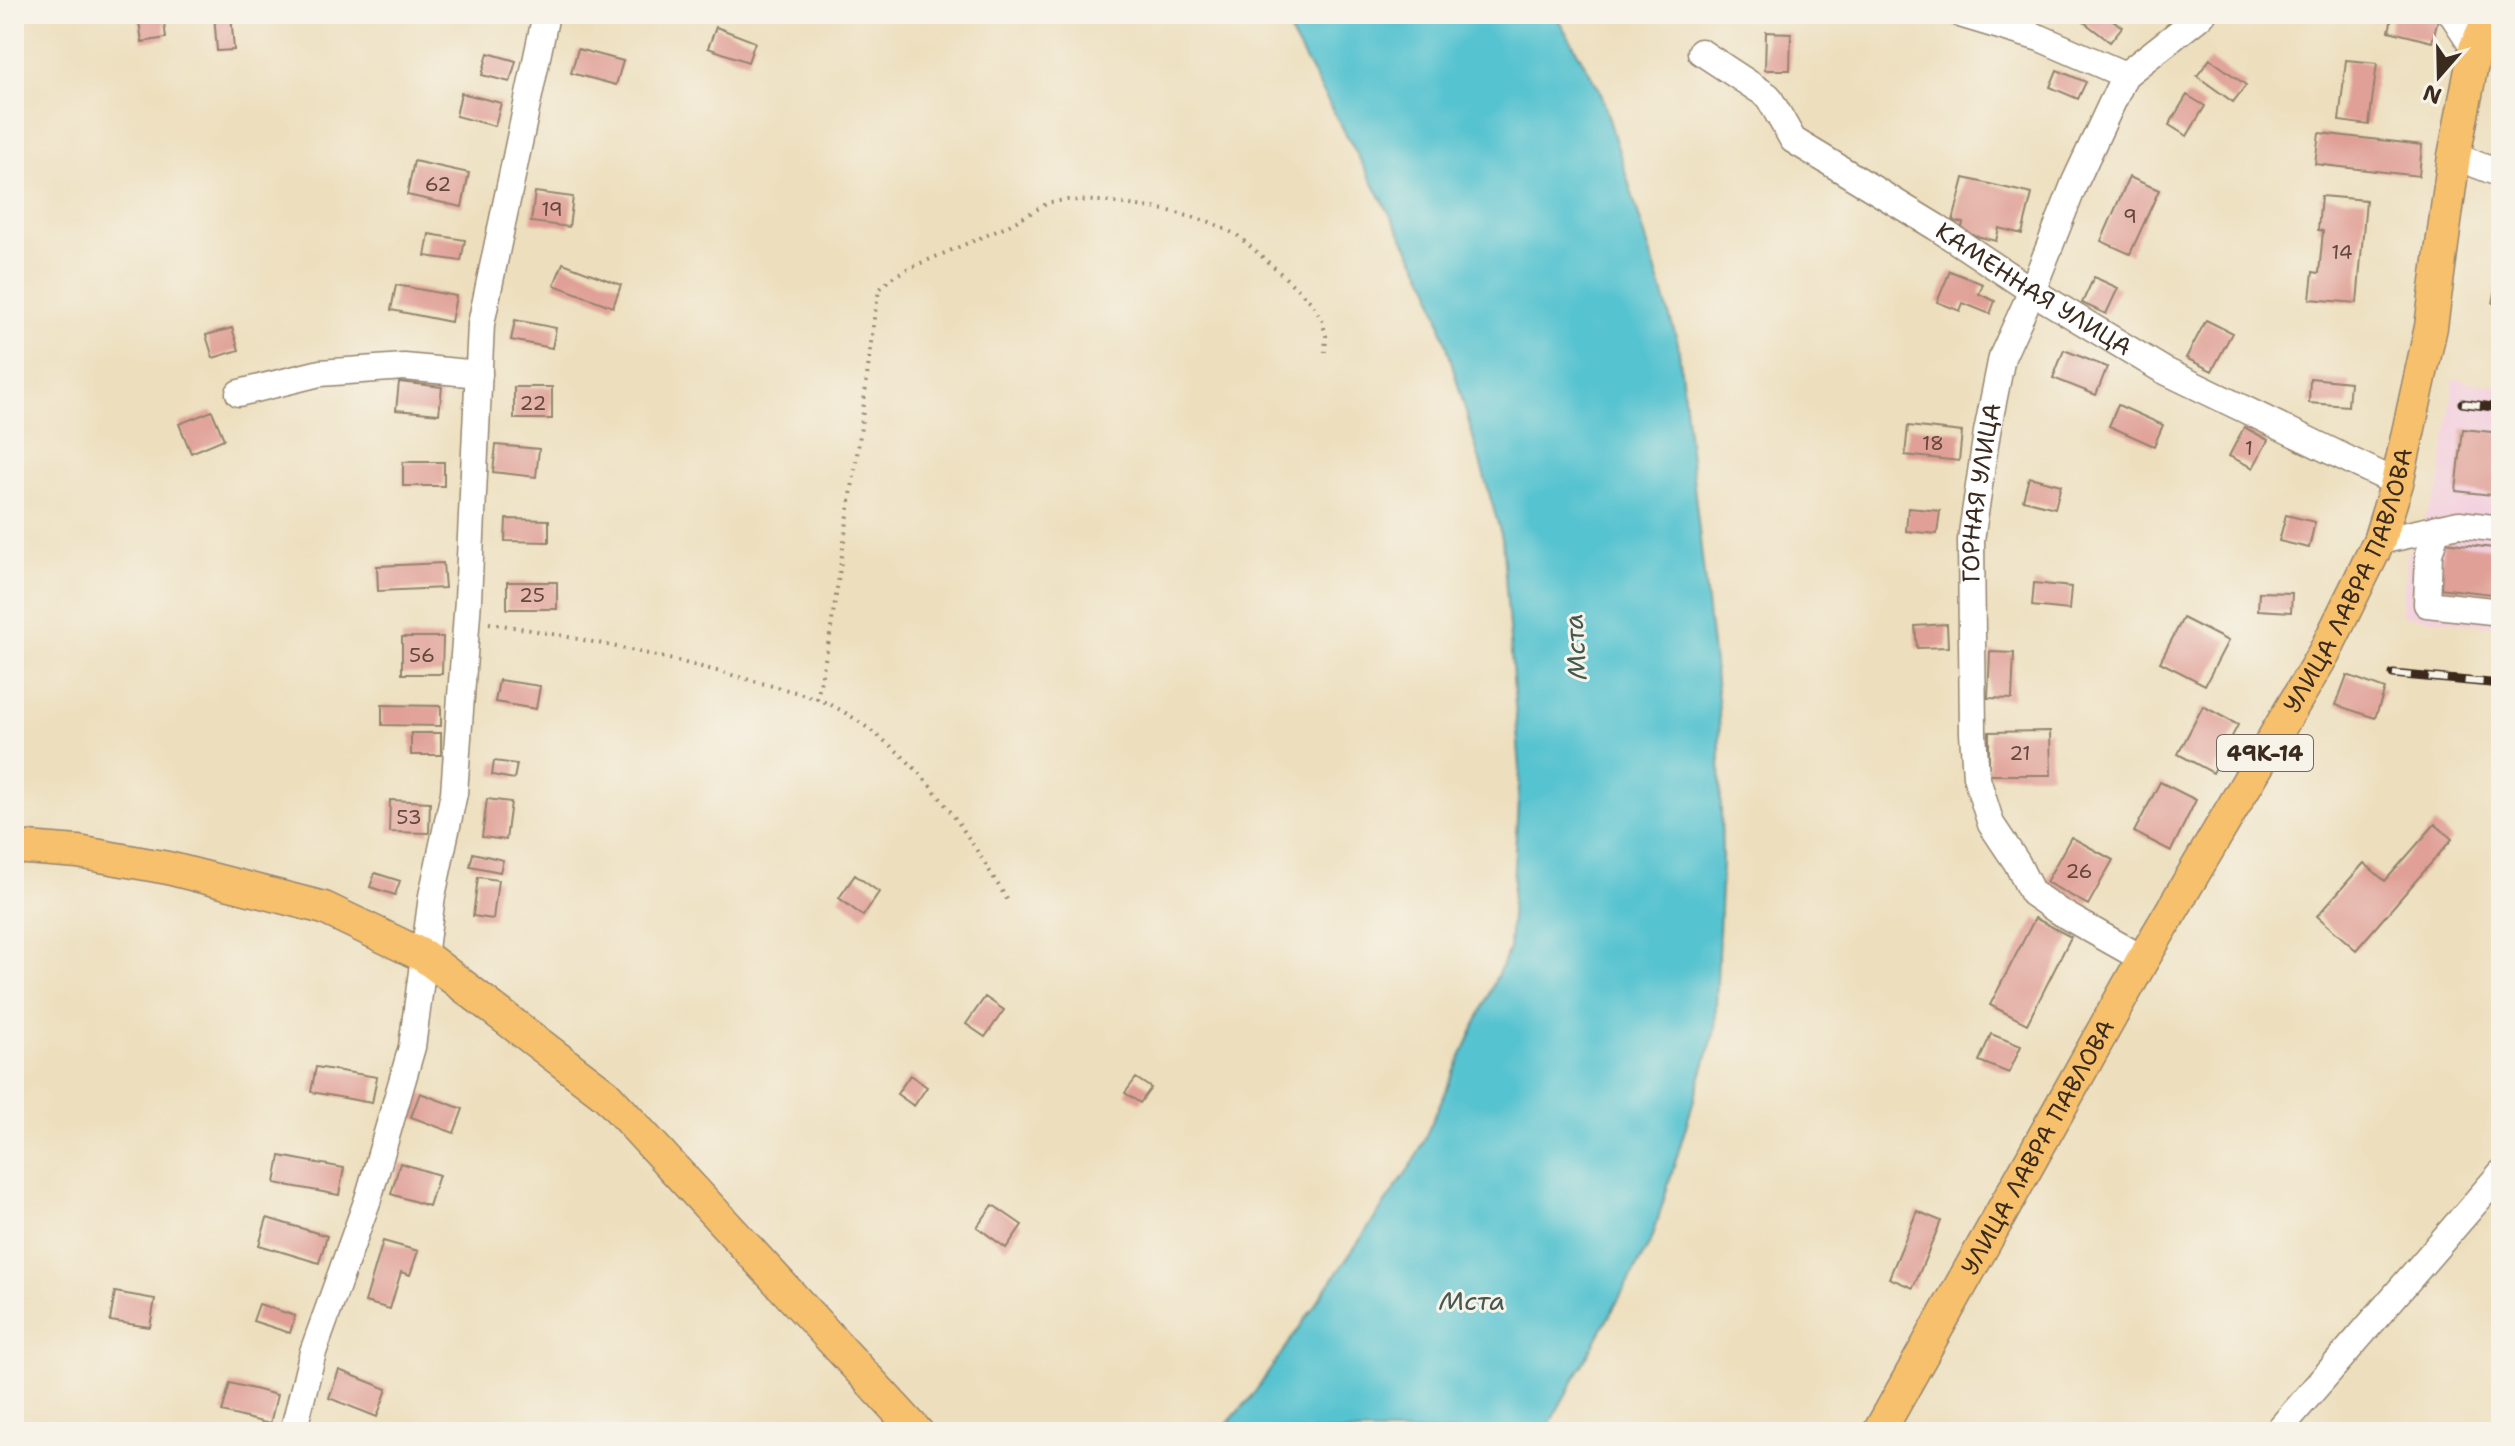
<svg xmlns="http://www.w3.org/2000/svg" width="2515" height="1446" viewBox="0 0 2515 1446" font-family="'Shantell Sans',sans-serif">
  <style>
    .built { fill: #f3cfde }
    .water { fill: #57c3d0; stroke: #497677; stroke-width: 2 }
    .building { fill: #e0a097 }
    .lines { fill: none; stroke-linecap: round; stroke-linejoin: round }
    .minor-casing { stroke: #94846e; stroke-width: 29 }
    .major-casing { stroke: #94846e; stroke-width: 35 }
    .path { stroke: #94846e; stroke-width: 4; stroke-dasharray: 2 6; stroke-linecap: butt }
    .minor { stroke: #fff; stroke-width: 26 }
    .major { stroke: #f7c06c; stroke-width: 32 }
    .rail-casing { stroke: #3b2a1e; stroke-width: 9 }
    .rail { stroke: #f7f3e8; stroke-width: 6; stroke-dasharray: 18; stroke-linecap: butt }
    .labels { text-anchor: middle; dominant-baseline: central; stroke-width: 6; stroke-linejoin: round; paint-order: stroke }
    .number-label { font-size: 20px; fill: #64483c }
    .shield { fill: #f7f3e8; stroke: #73665b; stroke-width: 2 }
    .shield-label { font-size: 22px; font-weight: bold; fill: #3b2a1e }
    .street-label { font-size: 24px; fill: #3b2a1e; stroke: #f7f3e8 }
    .water-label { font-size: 26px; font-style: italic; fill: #435853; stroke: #f7f3e8 }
  </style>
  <rect width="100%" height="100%" fill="#f7f3e8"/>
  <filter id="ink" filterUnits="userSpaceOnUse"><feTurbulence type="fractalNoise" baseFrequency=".0125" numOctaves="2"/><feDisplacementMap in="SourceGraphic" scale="16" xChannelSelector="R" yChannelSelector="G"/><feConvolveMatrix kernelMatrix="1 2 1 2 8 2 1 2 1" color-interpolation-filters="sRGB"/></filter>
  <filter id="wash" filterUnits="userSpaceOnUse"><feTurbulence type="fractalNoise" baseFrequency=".006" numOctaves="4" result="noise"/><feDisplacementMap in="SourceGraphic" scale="32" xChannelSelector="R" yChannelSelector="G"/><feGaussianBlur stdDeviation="1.8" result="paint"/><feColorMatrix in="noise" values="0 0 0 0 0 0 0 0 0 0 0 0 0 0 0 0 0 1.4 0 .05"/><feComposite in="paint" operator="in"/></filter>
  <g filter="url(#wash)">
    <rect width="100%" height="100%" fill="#eddfbe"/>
    <path class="built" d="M2454 379 2501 387V627L2402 615 2407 555 2439 489Z"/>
    <path class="water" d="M1280 14H1555L1600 90 1678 343 1719 709 1722 860 1715 1030 1652 1239 1545 1432H1219L1250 1399 1415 1160 1509 949 1520 769 1502 538 1430 287Z"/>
    <g id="blocks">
      <path class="building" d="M138 14H163L166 38 142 42Z
        M214 14H231L234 50 217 51Z
        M2090 14H2105L2122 27 2110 42 2084 22Z
        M2393 14H2418L2438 19 2432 42 2389 31Z
        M716 27 755 42 748 62 708 48Z
        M1766 32 1791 33 1790 70H1765Z
        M578 49 623 61 616 85 571 73Z
        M488 53 516 61 510 82 482 75Z
        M2210 59 2246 85 2233 102 2197 76Z
        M2346 60 2377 63 2369 125 2339 121Z
        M2057 70 2086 82 2078 99 2050 87Z
        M461 93 501 103 495 126 456 116Z
        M2187 95 2205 106 2187 136 2169 125Z
        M2319 133 2422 145 2419 176 2315 164Z
        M414 161 469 173 462 207 407 195Z
        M2129 177 2159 190 2130 254 2101 241Z
        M1964 178 2032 194 2022 234 1999 228 1996 241 1961 232 1963 223 1953 221Z
        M535 192 573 197 569 227 531 222Z
        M2321 196 2366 200 2357 303 2310 299 2313 272 2319 273 2323 231 2318 230Z
        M429 234 465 240 461 261 425 256Z
        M563 263 621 285 613 307 554 285Z
        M1950 271 1983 284 1979 294 1995 301 1990 314 1963 303 1960 311 1937 302Z
        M2500 274H2501V305L2493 303Z
        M2094 277 2118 288 2106 314 2082 303Z
        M396 285 456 296 451 322 391 310Z
        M515 320 556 328 552 348 511 340Z
        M2206 320 2232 333 2212 371 2186 358Z
        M232 328 239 350 213 358 206 335Z
        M2064 350 2107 367 2096 395 2053 378Z
        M2310 378 2350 382 2348 406 2309 403Z
        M399 382 442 387 439 414 396 410Z
        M514 387H552V419H514Z
        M2118 405 2163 425 2154 446 2109 426Z
        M212 411 224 439 191 453 179 424Z
        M1908 426 1962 432 1959 461 1905 455Z
        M2244 427 2268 440 2253 468 2229 456Z
        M2463 429 2501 433V496L2456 491Z
        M496 445 539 449 536 477 493 472Z
        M403 462H444V486H403Z
        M2029 477 2061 485 2055 508 2023 500Z
        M1908 508 1940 511 1937 534 1906 531Z
        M2286 515 2315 522 2309 548 2279 541Z
        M506 519 549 520V542L505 541Z
        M2444 542 2501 549V595L2439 588Z
        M443 563 445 588 378 591 377 566Z
        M507 582H557V609H507Z
        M2034 583 2071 587 2069 610 2032 606Z
        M2259 592 2292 593 2291 612 2258 610Z
        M2183 618 2228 641 2205 685 2160 662Z
        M1947 624 1948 647 1917 648 1915 626Z
        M402 637H443L442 674H402Z
        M1990 652 2014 653 2012 699 1988 698Z
        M2347 675 2385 689 2375 718 2336 705Z
        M499 680 540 686 536 709 495 702Z
        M382 705 441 706V726L382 725Z
        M2203 706 2238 725 2213 773 2178 754Z
        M2050 731 2051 775H1989V732Z
        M411 733H441V755H411Z
        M494 761 517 764 514 779 492 775Z
        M2160 782 2196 800 2171 851 2134 832Z
        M487 799 511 802 506 840 482 837Z
        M390 800 430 802 429 833 389 832Z
        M2435 824 2452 839 2356 950 2317 916 2364 863 2385 881Z
        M2071 837 2113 860 2088 905 2046 882Z
        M473 853 503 860 500 872 470 866Z
        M375 873 400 881 395 895 370 887Z
        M855 875 879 892 863 916 839 898Z
        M478 877 498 880 493 919 473 916Z
        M2035 918 2071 937 2027 1024 1990 1005Z
        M985 997 1004 1010 985 1037 966 1024Z
        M1991 1034 2021 1046 2009 1073 1979 1061Z
        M316 1067 377 1077 372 1103 311 1092Z
        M910 1075 927 1087 914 1106 897 1094Z
        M1136 1078 1151 1088 1140 1103 1125 1093Z
        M420 1093 463 1109 454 1133 411 1117Z
        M280 1156 344 1168 339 1195 275 1183Z
        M400 1163 439 1175 429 1206 391 1194Z
        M993 1205 1022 1225 1006 1248 977 1227Z
        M1917 1211 1941 1221 1913 1288 1889 1278Z
        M267 1218 327 1236 319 1263 259 1245Z
        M383 1241 418 1251 410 1275 401 1272 390 1309 365 1302Z
        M115 1292 155 1299 150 1327 110 1321Z
        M259 1304 295 1316 290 1333 253 1321Z
        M339 1370 387 1389 377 1417 329 1398Z
        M230 1383 277 1395 270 1424 222 1412Z"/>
    </g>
  </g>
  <g filter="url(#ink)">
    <use href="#blocks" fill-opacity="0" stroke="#94846e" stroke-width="2"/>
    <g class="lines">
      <defs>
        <g id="minor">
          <path d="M1960 14 2040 38 2125 75"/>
          <path d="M2452 14 2475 49"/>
          <path id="s1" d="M1701 52 1768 96 1793 140 1936 227 2032 291 2163 370 2397 483"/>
          <path d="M2454 156 2501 174"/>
          <path d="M239 393 320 373 404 367 479 374"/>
          <path d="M2437 528 2429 554 2427 604 2501 612"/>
          <path d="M2379 541 2459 524 2501 529"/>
          <path id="s2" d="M2143 959 2058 911 2032 893 2017 863 1991 824 1976 776 1973 733 1971 540 1987 432 2002 357 2032 291 2075 182 2125 75 2203 14"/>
          <path d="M293 1432 313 1352 368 1199 412 1047 432 896 454 793 468 600 481 324 546 14"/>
          <path d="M2277 1432 2501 1173"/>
        </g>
        <g id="major">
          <path d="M14 847 78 852 168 868 324 908 424 956 606 1095 917 1432"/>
          <path id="s3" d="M1879 1432 2143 959 2324 653 2379 541 2397 483 2431 327 2454 156 2475 49 2491 14"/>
        </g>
      </defs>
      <use href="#minor" class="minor-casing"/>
      <use href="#major" class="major-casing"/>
      <path class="path" d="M489 623C577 637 664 656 750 680 778 688 811 694 837 708 852 716 868 728 882 739 936 780 973 844 1008 901
        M817 699 830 635 860 435 874 319 879 290 891 278 907 269 1006 227 1050 202 1067 200 1102 201 1166 210 1210 222 1237 235 1275 268 1311 302 1322 320 1326 336 1325 352"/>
      <use href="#minor" class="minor"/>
      <use href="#major" class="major"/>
      <defs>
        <path id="rail" d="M2462 403 2501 408
          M2393 674 2501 684"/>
      </defs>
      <use href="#rail" class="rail-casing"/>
      <use href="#rail" class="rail"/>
    </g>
  </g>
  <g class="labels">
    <g class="number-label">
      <text x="438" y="184">62</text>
      <text x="552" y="209">19</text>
      <text x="2130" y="216">9</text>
      <text x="2342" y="252">14</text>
      <text x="533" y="403">22</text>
      <text x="1933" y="443">18</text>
      <text x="2249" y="448">1</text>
      <text x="532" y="595">25</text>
      <text x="422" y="655">56</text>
      <text x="2020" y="753">21</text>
      <text x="409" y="817">53</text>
      <text x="2079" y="871">26</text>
    </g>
    <rect class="shield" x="2217" y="735" width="96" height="36" rx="6"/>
    <g class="shield-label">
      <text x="2265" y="753">49К-14</text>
    </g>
    <g class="street-label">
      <text stroke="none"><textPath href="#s1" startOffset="414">КАМЕННАЯ УЛИЦА</textPath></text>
      <text stroke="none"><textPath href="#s2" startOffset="544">ГОРНАЯ УЛИЦА</textPath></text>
      <text stroke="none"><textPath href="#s3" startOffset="974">УЛИЦА ЛАВРА ПАВЛОВА</textPath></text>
      <text stroke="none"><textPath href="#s3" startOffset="326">УЛИЦА ЛАВРА ПАВЛОВА</textPath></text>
    </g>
    <g class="water-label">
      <text transform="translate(1575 647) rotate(-94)">Мста</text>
      <text x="1472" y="1300">Мста</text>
    </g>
  </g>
  <rect width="2515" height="1446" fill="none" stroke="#f7f3e8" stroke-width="48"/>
  <g transform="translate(2439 76) rotate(200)" stroke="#f7f3e8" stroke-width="6" paint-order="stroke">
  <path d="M0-6L14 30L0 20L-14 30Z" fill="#3b2a1e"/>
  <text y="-12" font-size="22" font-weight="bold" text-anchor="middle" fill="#3b2a1e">N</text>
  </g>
</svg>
